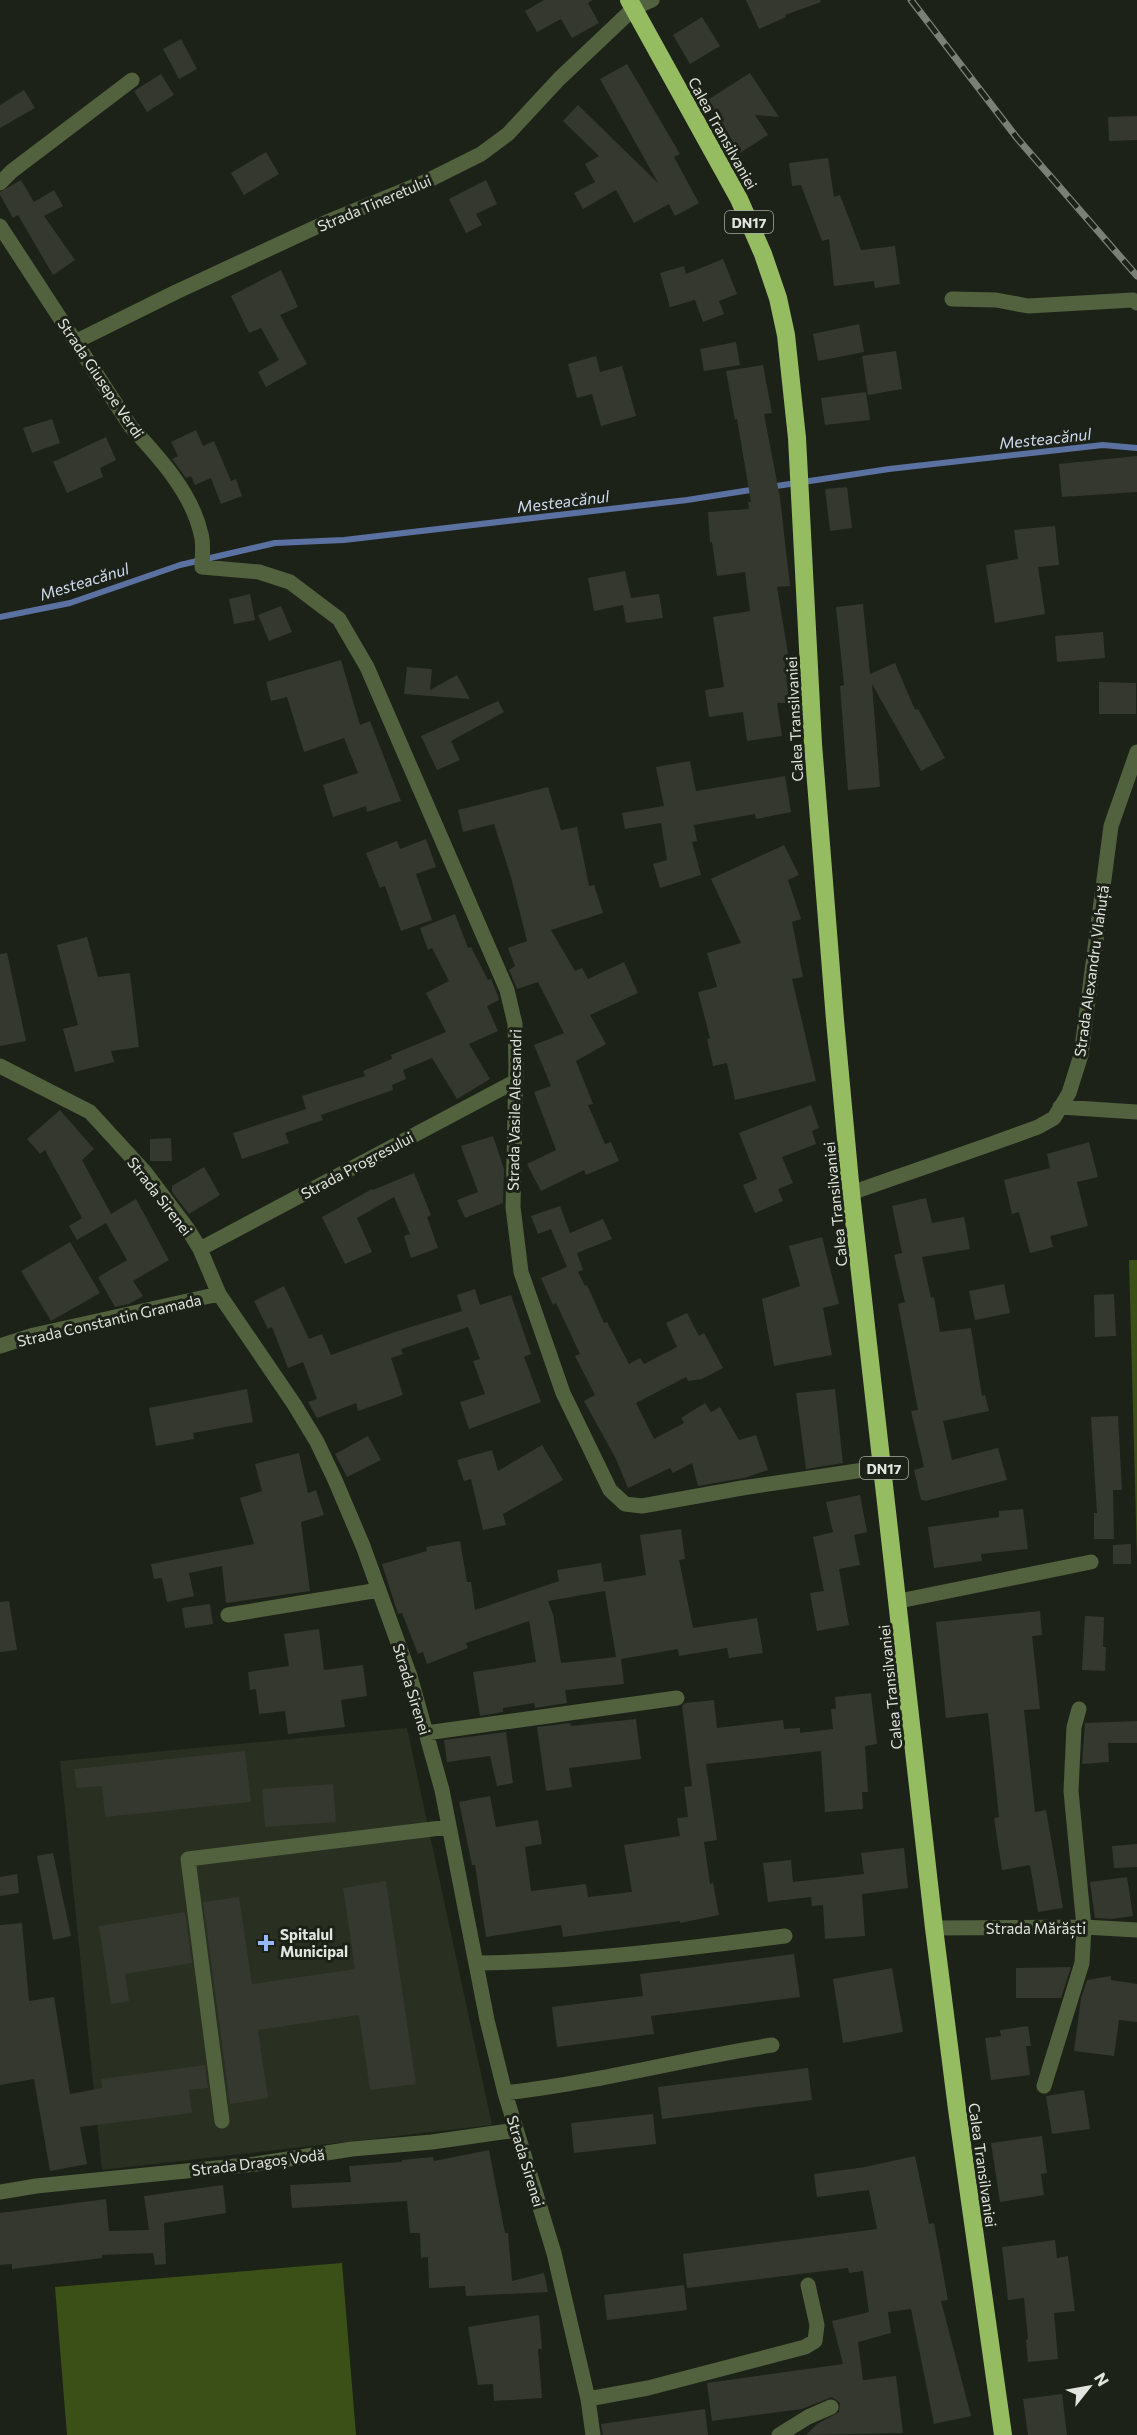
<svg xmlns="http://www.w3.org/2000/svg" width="1137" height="2435" viewBox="0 0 1137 2435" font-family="Commissioner,sans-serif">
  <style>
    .built { fill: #292f21 }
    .green { fill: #3b5017 }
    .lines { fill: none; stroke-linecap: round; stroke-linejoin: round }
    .stream { stroke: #5a71a1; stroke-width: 6 }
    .building { fill: #34382e; fill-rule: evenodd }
    .minor { stroke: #52613e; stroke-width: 15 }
    .highway { stroke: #96bc61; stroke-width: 18 }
    .rail-casing { stroke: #7b7f77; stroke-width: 7 }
    .rail { stroke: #1d2218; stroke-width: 4.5; stroke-dasharray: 14; stroke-linecap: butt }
    .poi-dot { fill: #94b7fd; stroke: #1d2218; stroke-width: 2 }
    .labels { text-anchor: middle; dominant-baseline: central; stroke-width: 6; stroke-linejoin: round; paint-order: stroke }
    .shield { fill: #1d2218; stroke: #a7aaa3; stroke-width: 1.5 }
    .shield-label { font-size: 14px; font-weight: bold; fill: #e2e5df }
    .street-label { font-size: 15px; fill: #e2e5df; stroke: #1d2218 }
    .poi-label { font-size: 15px; font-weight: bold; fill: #e2e5df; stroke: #1d2218; text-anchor: start }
    .water-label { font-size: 16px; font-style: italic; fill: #d0dbf0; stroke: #1d2218 }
  </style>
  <rect width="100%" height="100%" fill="#1d2218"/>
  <path class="built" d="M407 1728 492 2125 102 2170 60 1761Z"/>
  <path class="green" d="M1129 1260H1137V1558Z
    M342 2263 356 2435H67L55 2287Z"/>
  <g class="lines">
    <path class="stream" d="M770 487 889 469 1103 445 1137 448
      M0 617 70 603 180 565 275 543 344 540 687 500 757 489"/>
  </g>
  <path class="building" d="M544 0H593L588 3 599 23 572 38 561 19 537 32 525 11Z
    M746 0H820L821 2 785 15 786 17 759 29Z
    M702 17 720 46 690 64 673 35Z
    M181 39 197 69 179 79 163 49Z
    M627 64 680 154 674 157 699 203 675 216 669 204 634 223 616 190 583 209 574 193 595 182 585 164 599 156 563 121 578 105 658 183 600 79Z
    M750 73 779 117 755 115 768 135 740 153 706 101Z
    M161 74 174 95 147 112 134 91Z
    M24 90 35 108 0 128V105Z
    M1137 116V140L1109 141 1108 117Z
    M266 152 279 174 244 195 231 173Z
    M828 158 834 197 840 195 861 250 895 246 900 284 875 288 874 281 834 286 829 239 822 241 801 185 792 186 789 163Z
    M21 180 34 202 54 190 63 206 44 216 75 260 53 275 18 215 13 218 0 195V192Z
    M486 180 497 204 476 214 482 225 466 233 449 199Z
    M723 259 737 294 719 301 724 314 703 322 695 300 670 307 660 273 684 266 686 274Z
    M281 270 298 307 280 315 307 364 266 387 258 372 279 360 261 328 249 333 231 296Z
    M859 324 864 352 818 361 813 334Z
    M736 342 740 365 704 371 700 349Z
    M896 351 902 389 868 395 862 356Z
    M596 356 600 372 622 366 636 416 601 426 592 394 577 398 568 364Z
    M763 365 772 413 764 414 780 498 790 586 777 587 788 654 784 655 789 703H777L782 736 747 741 743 712 709 717 705 690 724 687 713 617 750 611 745 572 717 576 712 542H710L708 512 749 509 748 502H751L737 419 735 420 726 371Z
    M866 392 870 420 825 425 821 398Z
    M52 419 60 443 32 453 23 428Z
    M196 430 203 446 214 441 231 481 236 479 242 496 221 504 211 478 195 485 191 476 186 478 172 459 178 456 171 442Z
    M106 437 116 460 100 468 103 477 67 493 53 462Z
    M1137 456V492L1062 497 1059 464Z
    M847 487 852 528 830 531 825 489Z
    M1055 526 1059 565 1038 567 1045 614 995 623 986 565 1018 559 1014 530Z
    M625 571 631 598 659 594 663 618 626 623 623 605 594 611 588 578Z
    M250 594 255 620 234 624 229 599Z
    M863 604 870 674 895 663 915 710 918 709 945 758 921 771 872 684 880 787 848 790 840 686 844 685 836 607Z
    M281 606 292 632 269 641 258 615Z
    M1103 632 1105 658 1057 662 1055 636Z
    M341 660 360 725 370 721 401 801 367 812 366 806 333 817 323 785 358 773 344 738 304 752 287 697 271 701 266 682Z
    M407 667 432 669 430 690 457 675 470 699 404 694Z
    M1099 682 1136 683V714H1099Z
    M498 701 504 712 451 741 460 760 437 770 421 736Z
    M690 761 696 791 785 776 791 812 756 819 755 814 694 825 697 841 692 842 701 875 660 888 653 864 667 860 661 823 625 829 622 813 664 806 656 767Z
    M548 787 561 830 577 827 589 886 594 885 603 913 551 930 575 971 582 968 588 979 624 962 638 993 590 1015 606 1044 576 1061 593 1104 588 1105 605 1144 611 1142 619 1161 586 1175 584 1170 541 1191 527 1164 556 1150 534 1092 551 1086 534 1045 564 1033 538 982 517 989 509 970 515 966 508 948 527 941 511 877 494 824 463 832 458 810Z
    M426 839 436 867 416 874 432 920 401 931 385 886 380 888 366 853 397 841 400 849Z
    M784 845 799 875 788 880 801 919 792 922 803 977 792 979 816 1081 735 1100 727 1063 713 1066 707 1039 710 1038 698 992 717 987 707 953 741 943 711 879Z
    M455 914 468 948 471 947 488 980 491 979 498 996 499 1000 487 1006 498 1031 469 1044 490 1079 457 1099 432 1058 403 1070 406 1079 392 1085 393 1090 321 1115 323 1120 285 1133 289 1143 242 1159 233 1133 306 1109 302 1096 365 1076 363 1071 392 1059 391 1055 446 1032 426 993 449 981 432 948 428 950 420 928Z
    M87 937 98 977 130 973 139 1047 111 1051 114 1062 75 1072 63 1029 78 1025 57 945Z
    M7 953 26 1041 0 1046V954Z
    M811 1105 819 1128 812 1131 816 1144 782 1157 793 1183 778 1189 783 1201 755 1213 743 1185 757 1179 739 1133Z
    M60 1110 94 1149 82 1160 111 1214 136 1199 169 1260 133 1281 143 1296 129 1304 115 1307 98 1277 127 1260 106 1223 77 1240 69 1226 82 1218 45 1150 40 1154 27 1139Z
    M493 1136 504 1169 503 1203 465 1218 457 1200 478 1192 461 1146Z
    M171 1138 172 1161H150V1139Z
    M1089 1142 1098 1177 1077 1182 1088 1226 1050 1236 1053 1247 1030 1253 1019 1212 1012 1214 1004 1180 1050 1168 1047 1154Z
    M204 1167 220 1195 189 1214 172 1192V1186Z
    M414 1173 431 1215 427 1217 438 1248 411 1258 404 1236 410 1234 394 1197 357 1218 372 1252 345 1264 322 1217 372 1189 373 1190Z
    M926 1198 932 1223 964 1217 970 1249 922 1257 931 1298 934 1297 940 1332 971 1328 982 1396 985 1395 989 1411 943 1421 952 1460 998 1448 1007 1480 925 1501 924 1500H921L914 1470 924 1467 911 1411 918 1410 898 1304 905 1302 894 1255 902 1253 892 1206Z
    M560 1206 570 1233 603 1219 612 1239 577 1253 583 1270 578 1272 585 1286 587 1285 604 1323 607 1322 629 1364 640 1358 644 1364 677 1347 666 1323 687 1313 699 1336 704 1333 723 1368 702 1379 688 1381 686 1377 636 1403 654 1439 684 1423 681 1418 705 1403 711 1412 720 1407 739 1440 756 1435 768 1470 744 1478 698 1486 692 1463 673 1473 670 1468 628 1488 616 1459 584 1401 595 1395 575 1356 580 1354 556 1303 553 1305 541 1278 567 1267 551 1229 538 1234 531 1216Z
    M822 1237 839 1304 823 1308 832 1355 774 1366 762 1299 800 1286 789 1246Z
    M70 1242 100 1293 51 1321 21 1271Z
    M1004 1284 1010 1313 975 1320 969 1291Z
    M284 1286 309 1339 322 1334 331 1355 395 1332 462 1311 457 1295 475 1289 480 1305 511 1295 531 1354 524 1357 541 1402 469 1429 460 1402 485 1394 473 1361 480 1359 468 1327 401 1349 403 1354 391 1358 403 1395 358 1411 356 1403 317 1418 308 1402 317 1399 303 1362 288 1368 272 1327 268 1329 254 1301Z
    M1114 1294 1116 1336 1095 1337 1094 1295Z
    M247 1389 253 1422 193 1433 194 1439 156 1446 149 1408Z
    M835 1389 843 1463 806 1469 796 1393Z
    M1118 1416 1122 1490H1113L1114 1539H1094V1513H1097L1091 1417Z
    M368 1436 381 1460 347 1477 335 1454Z
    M542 1445 563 1480 503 1514 506 1525 483 1530 471 1479 464 1481 457 1460 492 1450 498 1471Z
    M299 1453 308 1493 316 1490 324 1515 301 1522 310 1591 226 1603 222 1566 189 1573 194 1596 167 1602 162 1578 154 1579 151 1564 254 1544 240 1498 262 1491 255 1464Z
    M860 1495 867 1532 854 1535 860 1565 839 1569 849 1625 817 1631 810 1593 824 1591 813 1537 833 1532 826 1502Z
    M1023 1509 1028 1549 981 1554 982 1561 934 1568 928 1527 999 1517V1511Z
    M681 1529 685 1559 679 1560 693 1628 757 1618 763 1653 729 1658 727 1648 679 1656 678 1649 621 1659 624 1684 565 1690 567 1703 535 1708 534 1703 503 1708V1712L480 1716 473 1672 536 1662 529 1621 466 1643 468 1648 427 1664 423 1652 418 1654 402 1613 398 1614 382 1564 427 1551 426 1547 460 1541 467 1582H471L475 1610 559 1581 557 1570 601 1563 604 1582 646 1575 640 1535ZM605 1591 616 1657 561 1663 553 1614 548 1601Z
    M1131 1544V1564H1113V1545Z
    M9 1601 17 1650 0 1652V1602Z
    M210 1604 213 1624 185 1628 182 1608Z
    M1040 1611 1042 1635 1032 1636 1040 1709 1024 1710 1035 1812 1046 1810 1063 1908 1038 1912 1030 1865 1002 1870 994 1818 999 1817 988 1713 946 1718 936 1622Z
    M1085 1616 1104 1617 1103 1647H1106L1105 1671 1082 1670Z
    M319 1629 324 1670 363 1665 367 1696 341 1700 345 1727 288 1734 285 1711 259 1714 256 1689 250 1690 248 1672 289 1666 284 1634Z
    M871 1693 877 1744 865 1746 868 1792H862L863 1809 825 1812 821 1751 706 1764 717 1840 704 1842 710 1884 713 1883 719 1915 680 1923V1921L563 1937 561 1925 486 1937 475 1865H472L459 1802 490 1796 496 1827 538 1820 542 1844 525 1847 531 1891 586 1884 588 1897 632 1892 624 1845 680 1836 677 1818 688 1817 684 1787 692 1786 682 1706 685 1703 714 1700 717 1728 783 1720 784 1729 800 1728V1733L833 1729 831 1709H836L835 1697Z
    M636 1719 641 1759 569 1768 572 1787 546 1791 537 1727 570 1723 571 1726Z
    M1137 1721V1743H1108L1109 1762 1082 1764 1085 1723Z
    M506 1732 513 1783 497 1786 490 1756 447 1762 444 1740Z
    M245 1751 251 1802 105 1817 102 1786 77 1788 74 1769Z
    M333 1784 336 1822 265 1827 262 1789Z
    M1137 1844V1867L1114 1868 1112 1846Z
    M904 1848 908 1888 862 1894 865 1936 825 1939 823 1905 812 1906 811 1897 768 1902 763 1863 791 1860 793 1882 864 1874 861 1853Z
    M53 1853 71 1936 53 1940 37 1856Z
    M17 1874 19 1893 0 1896V1877Z
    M1127 1877 1133 1916 1111 1919 1095 1918 1090 1882Z
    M386 1881 416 2084 370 2090 359 2015 258 2030 268 2098 230 2104 203 1902 239 1897 252 1984 355 1969 343 1888Z
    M185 1912 192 1963 125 1974 129 2001 111 2004 99 1926Z
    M22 1923 29 2001 54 1997 70 2094 102 2088 101 2079 205 2065 208 2088 189 2090 192 2113 80 2127 87 2164 50 2171 34 2079 0 2085V1925Z
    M794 1954 800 1997 651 2016 654 2034 557 2047 552 2007 643 1996 640 1974Z
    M1071 1967 1061 1998H1016V1968Z
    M892 1968 903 2032 843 2043 833 1979Z
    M1111 1976V1980L1137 1984V2022L1119 2020 1114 2056 1074 2051 1081 1998 1087 1980Z
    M1028 2026 1031 2046H1026L1030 2075 991 2080 985 2038 1001 2036 1000 2030Z
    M808 2068 812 2100 662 2119 658 2087Z
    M1084 2090 1090 2129 1052 2134 1046 2096Z
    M653 2114 656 2144 574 2153 571 2123Z
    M1042 2136 1047 2173 1041 2174 1044 2195 1000 2202 991 2143Z
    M489 2150 505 2233H508L512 2281 544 2273 548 2292 466 2296 465 2286 429 2288 428 2257 421 2258 420 2233H410L407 2201 292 2208 290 2185 351 2182 349 2166 402 2162V2160L433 2157 434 2161Z
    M915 2156 929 2224 934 2223 948 2300 941 2301 971 2416 934 2424 911 2309 888 2312 891 2333 858 2342 863 2380 896 2376 903 2433 806 2435 817 2424 839 2412 840 2403 832 2397 802 2409 712 2421 707 2383 843 2364 832 2321 869 2312 863 2271 849 2273 848 2268 687 2288 683 2254 877 2229 869 2190 817 2197 814 2174 865 2167Z
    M223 2185 226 2213 164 2223 166 2264 155 2265 153 2253 102 2255V2258L12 2269V2264L0 2265V2213L106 2199 109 2231 149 2230 144 2196Z
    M1055 2240 1057 2258 1068 2256 1075 2311 1054 2313 1058 2359 1028 2362 1026 2340 1028 2339 1024 2298 1008 2300 1002 2247Z
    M684 2285 687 2310 607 2320 604 2295Z
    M539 2315 542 2349H538L542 2398 494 2401 493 2384 478 2385 468 2327Z
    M1062 2394 1067 2435H1028L1023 2399Z
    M705 2409 708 2435H603L601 2424Z"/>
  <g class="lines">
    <path class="minor" d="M0 183 12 171 132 80
      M0 226 131 427C159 457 192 493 201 534 204 544 202 556 202 567L259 572 290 582 339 619 367 667 507 990 515 1024 516 1066 513 1207 521 1272 563 1393 610 1490 625 1504 642 1506 742 1488 884 1467
      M952 299 996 300 1028 306 1133 300 1137 303
      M75 342 176 292 327 222 427 181 481 154 508 134 559 79 634 8 652 0
      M0 1066 90 1112 145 1172 187 1228 200 1249 219 1294 294 1404 317 1442 335 1480 363 1546 410 1676 442 1790 487 2020 505 2093 554 2253 588 2399 593 2435
      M1060 1107 1137 1112
      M851 1193 991 1144 1038 1127 1054 1118 1069 1093 1081 1055 1111 826 1137 752
      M200 1249 514 1082
      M0 1346 34 1335 219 1294
      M899 1601 1091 1562
      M228 1615 379 1590
      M426 1733 677 1698
      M934 1928 1084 1927 1137 1930
      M476 1963C579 1962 682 1949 785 1936
      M1044 2086 1082 1963 1084 1927 1071 1791 1074 1727 1079 1709
      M505 2093C595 2083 683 2059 772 2045
      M222 2121 188 1859 449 1827
      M0 2192 36 2186 256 2164 352 2149 432 2142 516 2130
      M588 2399 648 2388 805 2347 815 2341 817 2325 808 2285
      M779 2435 808 2417 831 2407"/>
    <path class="highway" d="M629 0 739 199 763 254 778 298 786 335 797 438 813 744 835 1020 851 1193 934 1928 957 2109 1003 2435"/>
    <defs>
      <path id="rail" d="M911 0 1017 138 1137 276"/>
    </defs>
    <use href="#rail" class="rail-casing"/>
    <use href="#rail" class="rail"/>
  </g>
  <path class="poi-dot" d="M263 1934h6v6h6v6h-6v6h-6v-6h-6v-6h6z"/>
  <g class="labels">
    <g class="shield">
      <rect x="725" y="211" width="48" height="22" rx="4.5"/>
      <rect x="860" y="1457" width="48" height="22" rx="4.5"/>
    </g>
    <g class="shield-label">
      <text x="749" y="222">DN17</text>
      <text x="884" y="1468">DN17</text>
    </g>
    <g class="street-label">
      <text transform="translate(723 133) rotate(61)">Calea Transilvaniei</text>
      <text transform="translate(374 203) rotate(-23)">Strada Tineretului</text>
      <text transform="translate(101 378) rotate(56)">Strada Giusepe Verdi</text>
      <text transform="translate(794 719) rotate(-93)">Calea Transilvaniei</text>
      <text transform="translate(1091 971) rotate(-82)">Strada Alexandru Vlahuță</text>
      <text transform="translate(514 1110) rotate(-89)">Strada Vasile Alecsandri</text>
      <text transform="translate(357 1165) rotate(-28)">Strada Progresului</text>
      <text transform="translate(160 1196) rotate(52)">Strada Sirenei</text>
      <text transform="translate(835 1204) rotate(-96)">Calea Transilvaniei</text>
      <text transform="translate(109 1320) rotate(-13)">Strada Constantin Gramada</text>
      <text transform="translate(890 1687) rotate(-96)">Calea Transilvaniei</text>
      <text transform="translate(412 1689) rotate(73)">Strada Sirenei</text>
      <text x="1036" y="1928">Strada Mărăști</text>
      <text transform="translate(526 2161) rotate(73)">Strada Sirenei</text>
      <text transform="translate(258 2162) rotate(-7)">Strada Dragoș Vodă</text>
      <text transform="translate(983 2165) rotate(82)">Calea Transilvaniei</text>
    </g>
    <g class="poi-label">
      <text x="280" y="1934">Spitalul<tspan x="280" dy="17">Municipal</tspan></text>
    </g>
    <g class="water-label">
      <text transform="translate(1045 438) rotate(-6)">Mesteacănul</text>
      <text transform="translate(563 501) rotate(-7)">Mesteacănul</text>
      <text transform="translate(84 581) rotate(-17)">Mesteacănul</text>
    </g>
  </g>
  <g transform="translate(1089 2387) rotate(59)" stroke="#1d2218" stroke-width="4.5" paint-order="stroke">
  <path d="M0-4.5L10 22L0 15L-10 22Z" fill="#e2e5df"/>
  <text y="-9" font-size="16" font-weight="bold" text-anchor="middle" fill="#e2e5df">N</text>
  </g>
</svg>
